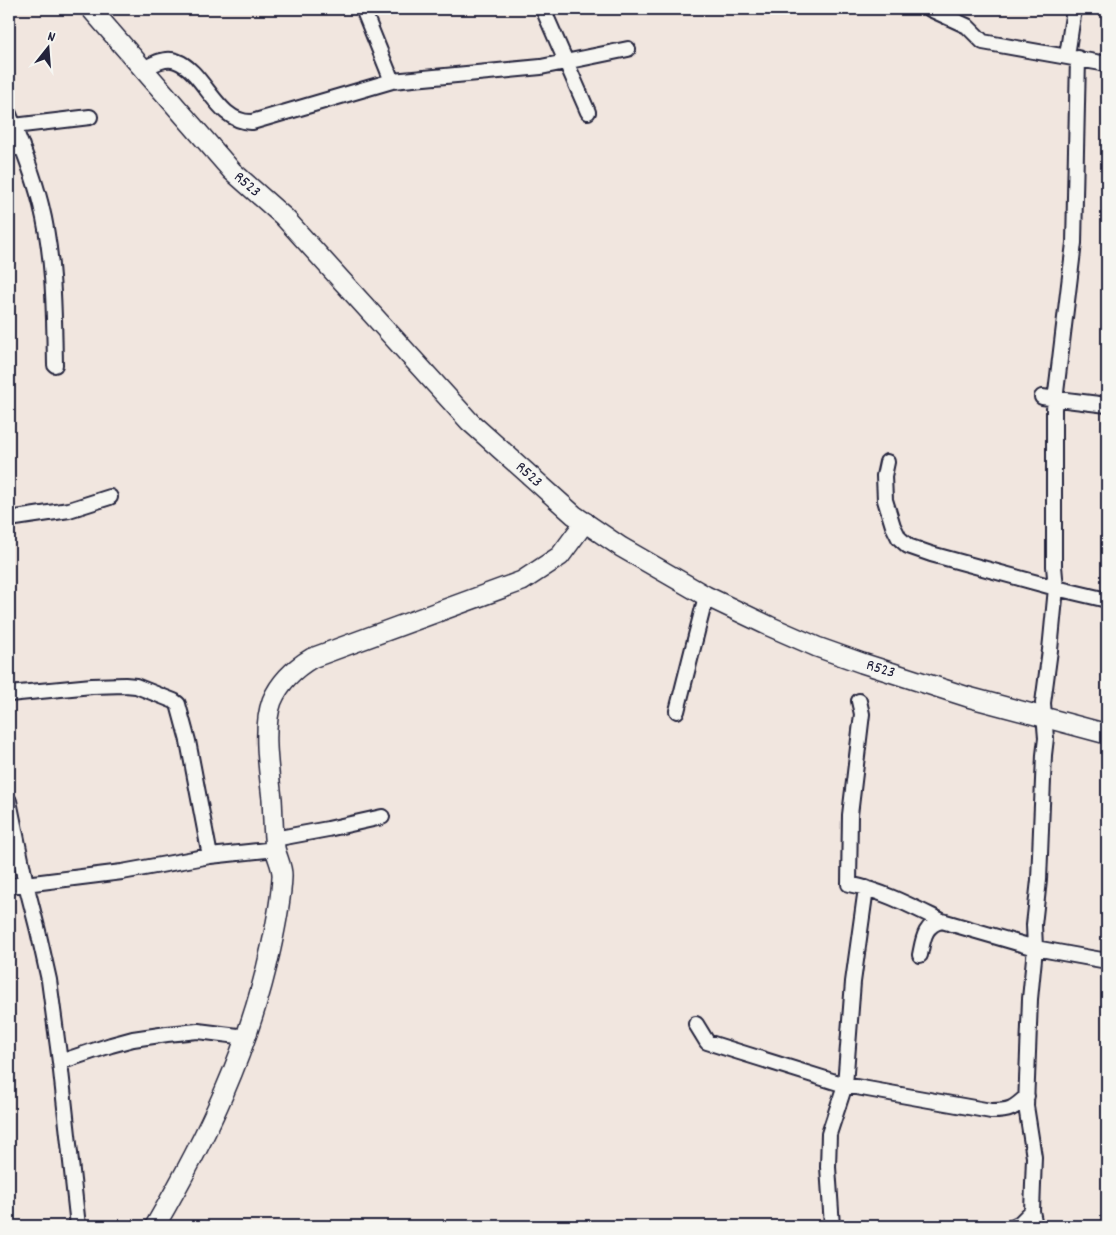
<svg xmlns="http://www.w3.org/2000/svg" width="1116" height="1235" viewBox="0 0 1116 1235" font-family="Dekko,sans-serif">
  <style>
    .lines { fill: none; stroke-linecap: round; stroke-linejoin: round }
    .street-casing { stroke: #22223b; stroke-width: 18 }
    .secondary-casing { stroke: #22223b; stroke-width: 22 }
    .street { stroke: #f6f6f2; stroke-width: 14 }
    .secondary { stroke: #f6f6f2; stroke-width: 19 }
    .labels { text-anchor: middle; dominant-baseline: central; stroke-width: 4; stroke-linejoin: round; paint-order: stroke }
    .street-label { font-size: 16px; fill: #22223b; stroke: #f6f6f2 }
  </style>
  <rect width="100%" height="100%" fill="#f1e6df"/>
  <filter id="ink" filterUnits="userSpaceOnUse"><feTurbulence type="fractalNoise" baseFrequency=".02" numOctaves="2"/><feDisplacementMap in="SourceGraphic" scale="10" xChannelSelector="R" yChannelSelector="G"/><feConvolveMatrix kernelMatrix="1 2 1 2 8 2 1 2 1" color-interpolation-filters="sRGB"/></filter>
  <g filter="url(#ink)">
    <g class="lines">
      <defs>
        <path id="street" d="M363 9 392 81
          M543 9 588 112
          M930 9 967 26 983 42 1107 64
          M1067 56 1074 9
          M1078 58 1074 243 1054 409V566L1056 588 1107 600
          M143 69C153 64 165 57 176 61 205 71 216 123 252 122L392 81 541 67 628 49
          M9 114C21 144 33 173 41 205 54 257 54 311 55 365
          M14 126 90 117
          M9 149 22 146
          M1042 397 1107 405
          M887 462 884 476 885 500 893 526 899 538 908 546 931 554 1056 588 1050 650 1043 703 1046 738 1044 755 1039 880 1034 925 1035 948 1030 999 1026 1106 1034 1157 1032 1211 1035 1226
          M9 519 69 510 110 497
          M9 694 92 686 125 685 136 686 174 701 178 704 188 741 210 856
          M859 701 862 714 850 815 849 884C883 891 911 906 942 921
          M677 711 706 596
          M9 801 26 884 38 931 49 980 60 1062 78 1226
          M274 839 328 829 382 817
          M9 886 122 872 210 856 276 849
          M920 955C923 941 924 924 942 921L1035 948 1107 961
          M696 1024 707 1042 845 1085 991 1111C1010 1111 1013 1109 1027 1096
          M60 1062 111 1045 133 1039 167 1034 198 1031 246 1037
          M832 1226 828 1167 829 1134 845 1085 853 982 866 888
          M1014 1226 1020 1223 1032 1211"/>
        <g id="secondary">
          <path id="s1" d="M91 9 232 171 284 217 470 422 574 515 621 547 706 596 769 626 817 647 862 663 968 697 1107 734"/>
          <path d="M155 1226C207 1137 249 1050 271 948 276 925 281 901 282 877 283 868 277 858 275 848 273 832 273 815 272 799 269 771 262 728 272 701 280 682 295 668 312 658L522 581 560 556 585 522"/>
        </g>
      </defs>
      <use href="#street" class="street-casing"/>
      <use href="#secondary" class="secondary-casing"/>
      <use href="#street" class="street"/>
      <use href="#secondary" class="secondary"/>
    </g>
  </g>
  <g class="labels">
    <g class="street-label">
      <text stroke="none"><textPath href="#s1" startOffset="235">R523</textPath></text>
      <text stroke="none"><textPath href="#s1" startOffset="640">R523</textPath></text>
      <text stroke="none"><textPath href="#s1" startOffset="1045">R523</textPath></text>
    </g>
  </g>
  <rect width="1116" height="1235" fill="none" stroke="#f6f6f2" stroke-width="30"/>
  <rect x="15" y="15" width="1086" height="1205" fill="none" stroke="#22223b" stroke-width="2" filter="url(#ink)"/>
  <g transform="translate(48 48) rotate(17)" stroke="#f6f6f2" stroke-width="4" paint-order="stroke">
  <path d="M0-4L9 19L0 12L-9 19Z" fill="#22223b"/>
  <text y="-8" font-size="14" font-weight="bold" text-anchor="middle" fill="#22223b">N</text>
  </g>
</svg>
